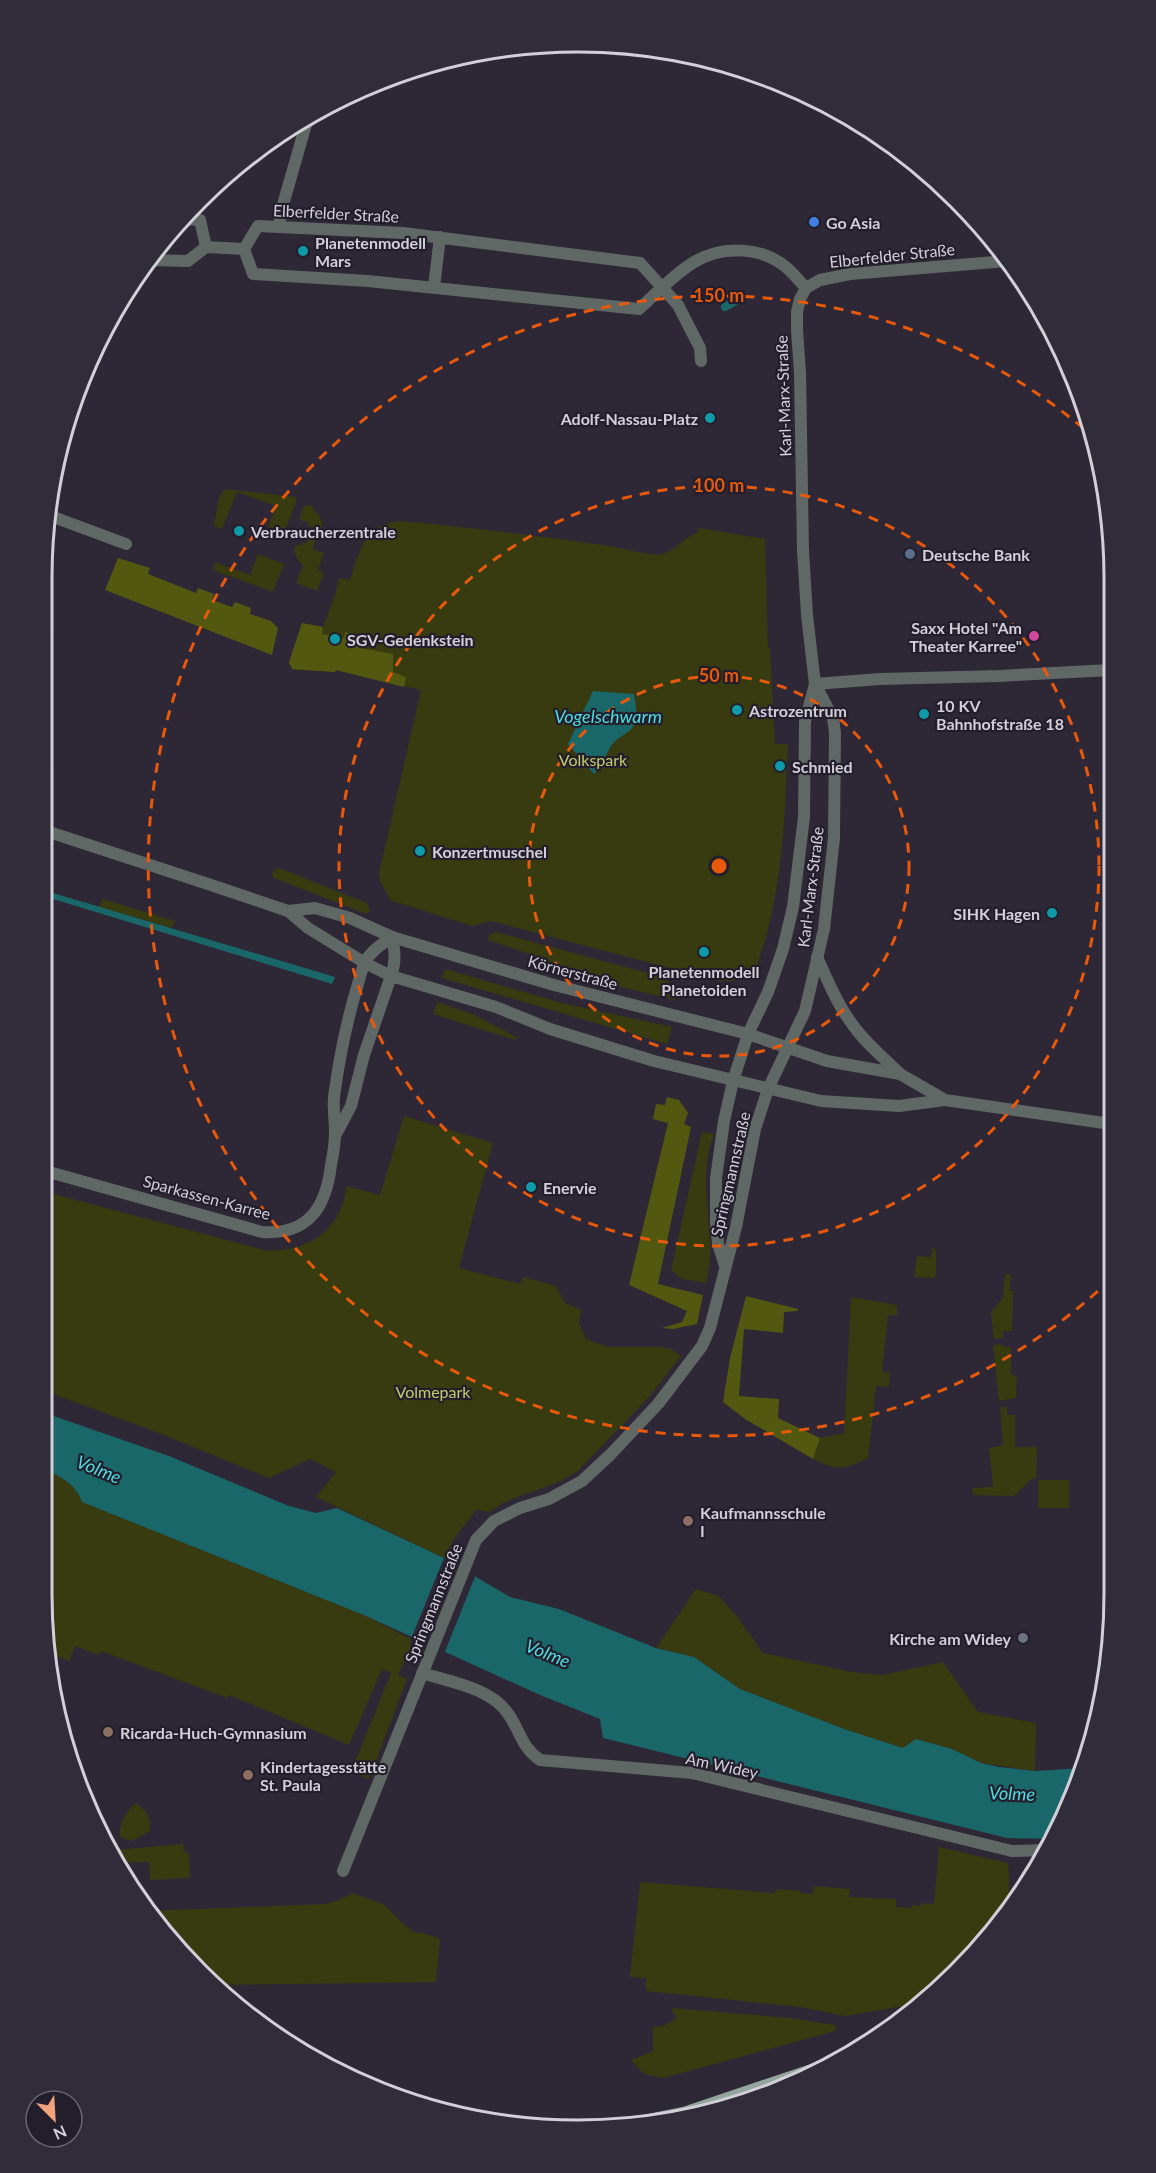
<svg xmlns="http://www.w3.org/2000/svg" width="1156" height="2173" viewBox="0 0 1156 2173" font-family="Lato,sans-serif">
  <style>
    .green { fill: #383b0f }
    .forest { fill: #535810 }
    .water { fill: #196769 }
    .pier { fill: #2d2736 }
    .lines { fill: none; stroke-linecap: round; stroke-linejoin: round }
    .stream { stroke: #196769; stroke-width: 8 }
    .pedestrian { stroke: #5f6864; stroke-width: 12 }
    .minor { stroke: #5f6864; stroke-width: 12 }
    .tertiary { stroke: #5f6864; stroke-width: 12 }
    .primary { stroke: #93a59d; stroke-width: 15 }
    .ring { fill: none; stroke: #e8590c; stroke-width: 3; stroke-dasharray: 10 8 }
    .shop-dot { fill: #3f7fe0; stroke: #231e2c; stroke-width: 2 }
    .culture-dot { fill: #0f9aa8; stroke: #231e2c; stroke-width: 2 }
    .service-dot { fill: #5c6f8a; stroke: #231e2c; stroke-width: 2 }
    .hotel-dot { fill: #d1479c; stroke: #231e2c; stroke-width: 2 }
    .education-dot { fill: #8d6e63; stroke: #231e2c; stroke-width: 2 }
    .worship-dot { fill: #6b7280; stroke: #231e2c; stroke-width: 2 }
    .labels { text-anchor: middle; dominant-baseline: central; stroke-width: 4.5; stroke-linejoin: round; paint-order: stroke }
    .street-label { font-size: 16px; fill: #d3cfd9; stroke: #231e2c }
    .poi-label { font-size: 16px; font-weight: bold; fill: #d3cfd9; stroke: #231e2c; text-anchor: start }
    .park-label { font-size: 16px; fill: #c3cc6c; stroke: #231e2c }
    .water-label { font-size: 18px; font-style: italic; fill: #4ddee1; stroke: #231e2c }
    .rim { fill: none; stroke: #d3cfd9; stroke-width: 3 }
    .centre { fill: #e8590c; stroke: #231e2c; stroke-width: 3 }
    .ring-label { font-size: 18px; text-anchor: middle; font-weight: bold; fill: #e8590c; stroke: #231e2c; stroke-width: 4.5; stroke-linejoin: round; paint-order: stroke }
  </style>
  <rect width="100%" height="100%" fill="#2d2736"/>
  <path class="green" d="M225 489 296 497V502L284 533 268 528 276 506 237 492 222 529 214 526 219 497Z
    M310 505 319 515 323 525 312 549 324 553 318 570 324 573 317 591 296 583 303 565C297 561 293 553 295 545H301L302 542 306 543 313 528 308 525V523L299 519 304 506Z
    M401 521C469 527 536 536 603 545 620 547 646 556 662 554 676 551 684 536 698 533V528L765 539 768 648H770L775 744H788C785 813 783 884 762 950 759 958 757 970 750 975 742 982 728 981 719 981L491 921 472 926 390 900 380 881 379 873 421 690 336 670 335 672 297 670 292 669 289 664 302 623 323 627 335 595 339 578 350 580C360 549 364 524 401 521Z
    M258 554 284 564 273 592 213 570 215 562 250 575Z
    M279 868 367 903 370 912 366 914 274 878 272 875 275 869Z
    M102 899 175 921 172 928 99 907Z
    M496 932 666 978 675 992V1000L556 971 532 955 488 940 490 934Z
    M445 969 562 1003 672 1027 667 1044 442 978Z
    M437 1002 475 1015 518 1038 515 1040 433 1014Z
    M404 1116 493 1143 459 1268 520 1284 523 1277 556 1286 565 1303 581 1310 579 1323 586 1339 608 1347H662L671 1349 681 1356 649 1397 578 1471C551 1490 516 1492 489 1512L476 1510 454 1539 444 1558 316 1497 336 1472 310 1459 269 1478 159 1433 42 1390V1191L264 1250C293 1253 325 1241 339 1213 343 1205 345 1194 347 1186L380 1195Z
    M702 1132 714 1134C698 1174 712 1219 710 1260 710 1268 707 1276 706 1283L682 1279 671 1270Z
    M933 1246 936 1250V1275L934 1278 914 1277 917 1256 931 1257Z
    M1005 1274H1011L1010 1291H1013L1012 1331H1003V1338L994 1339 991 1312 1003 1298Z
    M851 1297 897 1305V1316L888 1315 882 1372 890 1373 889 1387 876 1386 868 1458C843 1470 838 1471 813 1459L820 1438 844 1433Z
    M1002 1344 1003 1347H1011V1375L1017 1376 1016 1398 999 1401 993 1345Z
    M1000 1407H1007V1415H1015V1447H1037L1036 1478 1032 1479 1014 1496 973 1495V1488L993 1487 989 1448 1003 1445Z
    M42 1469C58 1474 77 1485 82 1502L366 1616 411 1639 410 1649 398 1675 407 1679 369 1779 351 1772 391 1673 382 1669 349 1745 229 1695 227 1698 101 1651 99 1655 75 1646 69 1661 52 1654 42 1595Z
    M1038 1480H1069V1508H1038Z
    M696 1589 719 1596 739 1619 763 1653 852 1672 882 1675 943 1662 978 1712 1036 1723 1035 1771 981 1763 952 1749 916 1739 903 1748 847 1730 740 1689 694 1657 656 1648Z
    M136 1803C147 1811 151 1817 150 1831L132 1841 120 1837C118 1825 126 1811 136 1803Z
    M183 1844 184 1852 189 1853 190 1878 150 1880 149 1862H121L115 1850Z
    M939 1847 1008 1863 1010 1900 957 1974 915 2004 845 2016 800 2007 646 1991V1978L630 1977 640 1882 775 1893 776 1889 800 1891V1893L813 1894 814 1886 850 1889 849 1897 896 1899V1907L911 1908 912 1905 920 1906 921 1903 934 1904Z
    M353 1893 385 1905 402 1923 414 1932 427 1934 440 1939 436 1982 221 1985 153 1922 147 1911 325 1904 337 1901Z
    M671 2008 790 2018 835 2025V2031L663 2078 644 2074 631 2060 653 2051V2026L661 2027 676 2019Z"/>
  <path class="forest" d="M118 558 150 568 148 574 196 593 198 588 214 594 212 600 232 607 235 602 251 608 250 614 271 621 278 628 272 655 105 590Z
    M302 623 323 627 322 634 344 638 345 632 364 637 361 648 393 654V672L406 677 404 687 336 670 335 672 292 669 289 662Z
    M667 1097 679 1100 688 1113 684 1124 691 1127 658 1284 703 1295 697 1324 673 1329 662 1328 682 1322 687 1311 629 1285 668 1123 653 1119 656 1104 665 1105Z
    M746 1296 798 1309V1311L784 1312 783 1333 744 1329 739 1396 779 1399 778 1418 820 1438 813 1459 745 1419 723 1402 730 1358Z"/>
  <path class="water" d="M593 691 634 694C636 708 641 725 626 733 621 737 615 740 611 746 605 755 603 766 594 774L568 744Z
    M43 890 335 977 332 984 43 896Z
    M42 1412 169 1456 289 1506 316 1513 337 1508 444 1558 510 1597 559 1609 656 1648 694 1657 740 1689 847 1730 903 1748 916 1739 952 1749 981 1763 999 1767 1035 1771 1083 1768 1059 1832 1054 1839 1007 1838 603 1738 600 1719 540 1695 366 1616 82 1502C77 1485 58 1474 42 1469Z"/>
  <path class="pier" d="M444 1558 476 1574 444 1654 411 1639Z"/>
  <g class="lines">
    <path class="stream" d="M725 307 738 300"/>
    <path class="pedestrian" d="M183 219 200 220 206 247
      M279 226 282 208 309 114
      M148 260 188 261 206 247 244 249
      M434 287 440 237
      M701 361 700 348 678 305 640 263 403 233 258 226 244 249 253 274 368 281 639 309C657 293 675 273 696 261 723 245 763 247 787 268 794 274 800 282 806 288
      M48 515 126 544
      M815 684 807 615 803 551 800 372 797 330V312L800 299 806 288 820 280 850 274 1007 261
      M43 830 208 884"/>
    <path class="minor" d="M815 684 880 679 999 676 1110 670
      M208 884 288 911 308 928 365 963 391 976C396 962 395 951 392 937L350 918 315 908 288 911
      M725 1266 718 1244 716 1222V1178L724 1121 733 1081 748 1034 768 992 783 949 793 907 804 817 805 721 815 684
      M422 1673C450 1682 492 1688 509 1715 520 1731 522 1748 540 1760L692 1773 1012 1851 1046 1850
      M343 1871 476 1540 494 1521 520 1508 549 1499 582 1481 611 1454 658 1404 702 1346 710 1328 736 1227 755 1129 768 1089 805 1011 824 929 834 838 835 733 833 718 815 684"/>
    <path class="tertiary" d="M817 957C827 979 836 1002 850 1021 863 1041 882 1056 899 1073
      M335 1136 351 1106 364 1055 391 976 496 1007 550 1029 654 1061 821 1101 899 1106 945 1100 1111 1124
      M42 1170 262 1232C308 1235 326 1208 331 1165 333 1155 335 1144 335 1133 335 1121 333 1109 334 1097 339 1059 347 1020 358 984 360 977 362 969 365 962 371 951 382 944 392 937L554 985 748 1034 827 1061 900 1074 945 1100"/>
    <path class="primary" d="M610 2129 685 2114 828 2066"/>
  </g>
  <g class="ring">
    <circle cx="719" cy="866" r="190"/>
    <circle cx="719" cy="866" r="380"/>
    <path d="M1111 1279A570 570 0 1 1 1089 433"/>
  </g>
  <circle class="shop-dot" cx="814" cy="222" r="6"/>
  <g class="culture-dot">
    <circle cx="303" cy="251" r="6"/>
    <circle cx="710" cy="418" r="6"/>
    <circle cx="239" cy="531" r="6"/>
    <circle cx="335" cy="639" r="6"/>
    <circle cx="737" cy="710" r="6"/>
    <circle cx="924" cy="714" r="6"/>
    <circle cx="780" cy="766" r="6"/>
    <circle cx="420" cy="851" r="6"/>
    <circle cx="1052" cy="913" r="6"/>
    <circle cx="704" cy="952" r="6"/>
    <circle cx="531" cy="1187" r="6"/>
  </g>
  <circle class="service-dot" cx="910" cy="554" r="6"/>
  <circle class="hotel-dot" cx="1034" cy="636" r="6"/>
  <g class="education-dot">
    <circle cx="688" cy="1521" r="6"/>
    <circle cx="108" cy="1732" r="6"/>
    <circle cx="248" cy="1775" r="6"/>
  </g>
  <circle class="worship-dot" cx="1023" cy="1638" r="6"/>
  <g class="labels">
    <g class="street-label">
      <text transform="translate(336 213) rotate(3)">Elberfelder Straße</text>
      <text transform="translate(892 255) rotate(-6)">Elberfelder Straße</text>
      <text transform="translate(783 396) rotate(-92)">Karl-Marx-Straße</text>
      <text transform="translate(810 887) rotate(-83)">Karl-Marx-Straße</text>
      <text transform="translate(573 972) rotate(15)">Körnerstraße</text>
      <text transform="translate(730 1174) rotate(-77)">Springmannstraße</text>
      <text transform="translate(207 1197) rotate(15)">Sparkassen-Karree</text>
      <text transform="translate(433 1603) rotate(-68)">Springmannstraße</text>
      <text transform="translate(722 1765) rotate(12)">Am Widey</text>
    </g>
    <g class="poi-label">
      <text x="826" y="222">Go Asia</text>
      <text x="315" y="242">Planetenmodell<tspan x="315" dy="18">Mars</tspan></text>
      <text x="698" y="418" text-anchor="end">Adolf-Nassau-Platz</text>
      <text x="251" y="531">Verbraucherzentrale</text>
      <text x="922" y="554">Deutsche Bank</text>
      <text x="1022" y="627" text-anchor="end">Saxx Hotel "Am<tspan x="1022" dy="18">Theater Karree"</tspan></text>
      <text x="347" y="639">SGV-Gedenkstein</text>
      <text x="936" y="705">10 KV<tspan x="936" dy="18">Bahnhofstraße 18</tspan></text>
      <text x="749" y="710">Astrozentrum</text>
      <text x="792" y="766">Schmied</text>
      <text x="432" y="851">Konzertmuschel</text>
      <text x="1040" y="913" text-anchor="end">SIHK Hagen</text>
      <text x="704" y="971" text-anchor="middle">Planetenmodell<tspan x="704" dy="18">Planetoiden</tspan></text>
      <text x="543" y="1187">Enervie</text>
      <text x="700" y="1512">Kaufmannsschule<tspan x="700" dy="18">I</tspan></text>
      <text x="1011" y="1638" text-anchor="end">Kirche am Widey</text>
      <text x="120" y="1732">Ricarda-Huch-Gymnasium</text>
      <text x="260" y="1766">Kindertagesstätte<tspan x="260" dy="18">St. Paula</tspan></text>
    </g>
    <g class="park-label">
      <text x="593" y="759">Volkspark</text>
      <text x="433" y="1391">Volmepark</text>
    </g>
    <g class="water-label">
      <text x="608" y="716">Vogelschwarm</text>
      <text transform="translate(99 1469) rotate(22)">Volme</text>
      <text transform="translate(548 1653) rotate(22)">Volme</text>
      <text transform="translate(1012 1793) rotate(2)">Volme</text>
    </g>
  </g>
  <path d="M0 0H1156V2173H0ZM578 52H578A526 526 0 0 1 1104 578V1594A526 526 0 0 1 578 2120H578A526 526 0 0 1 52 1594V578A526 526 0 0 1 578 52Z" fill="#312c3a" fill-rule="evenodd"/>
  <path class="rim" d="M578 52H578A526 526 0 0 1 1104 578V1594A526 526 0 0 1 578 2120H578A526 526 0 0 1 52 1594V578A526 526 0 0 1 578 52Z"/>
  <circle cx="719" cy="866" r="9" class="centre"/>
  <g class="ring-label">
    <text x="719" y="302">150 m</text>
    <text x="719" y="492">100 m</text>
    <text x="719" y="682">50 m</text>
  </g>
  <g transform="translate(54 2119) rotate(156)"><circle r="28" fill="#231e2c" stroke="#696571" stroke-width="1.5"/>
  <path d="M0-4.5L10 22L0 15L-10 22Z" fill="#f1a17c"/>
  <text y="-9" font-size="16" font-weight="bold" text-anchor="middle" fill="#d3cfd9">N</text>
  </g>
</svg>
